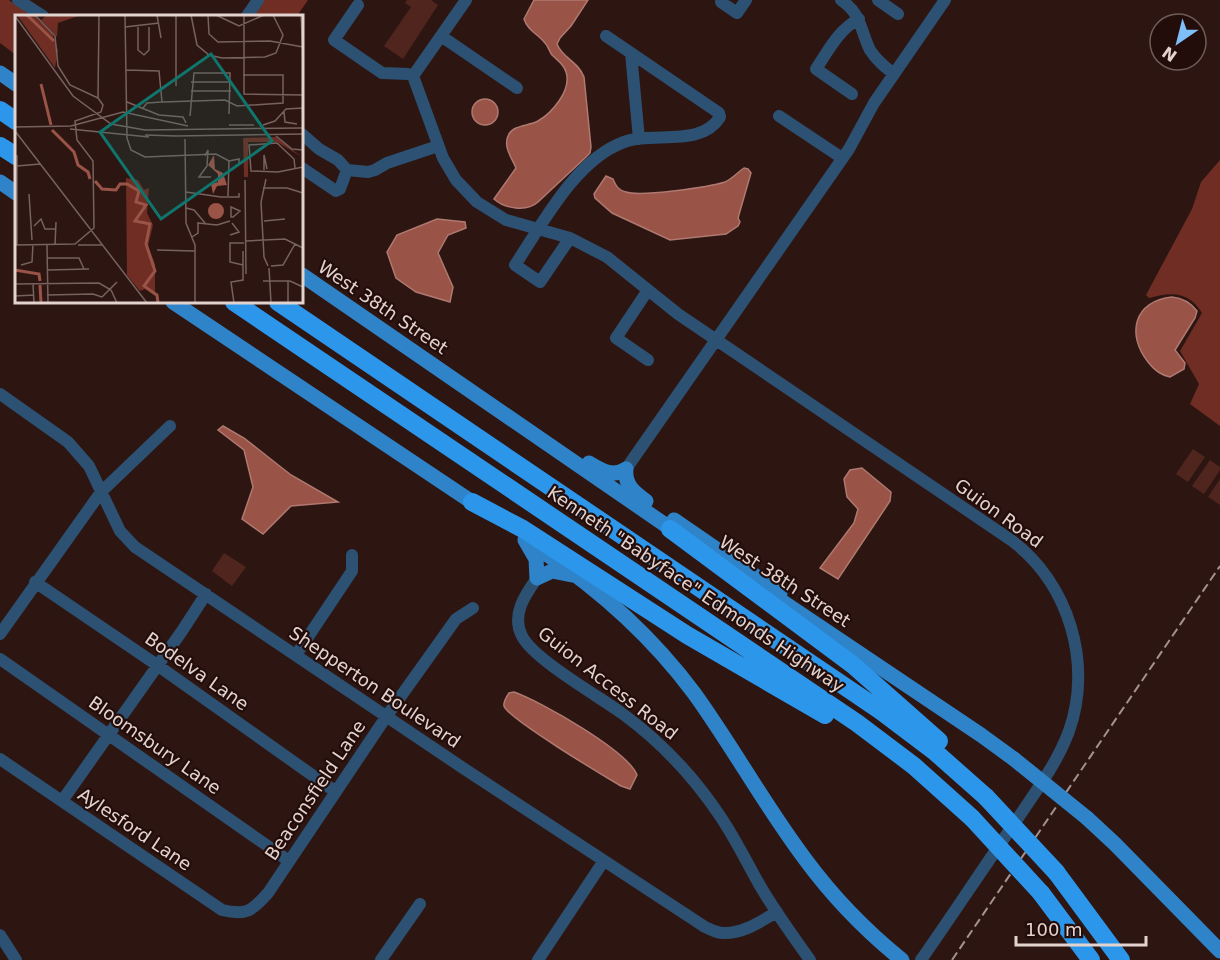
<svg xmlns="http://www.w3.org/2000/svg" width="1220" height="960" viewBox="0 0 1220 960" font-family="'DejaVu Sans',sans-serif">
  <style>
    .green { fill: #50251e }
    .forest { fill: #6f2d23 }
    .water { fill: #995347; stroke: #af7970; stroke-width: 1.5 }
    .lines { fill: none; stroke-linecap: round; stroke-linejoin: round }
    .minor { stroke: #2c5173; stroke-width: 12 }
    .major { stroke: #2f83c8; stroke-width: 15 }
    .highway { stroke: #2c96eb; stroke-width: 18 }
    .rail { stroke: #a4928e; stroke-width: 2; stroke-dasharray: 9 4.5; stroke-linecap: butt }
    .major-bridge { stroke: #2f83c8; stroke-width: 15 }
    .highway-bridge { stroke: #2c96eb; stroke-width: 18 }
    .labels { text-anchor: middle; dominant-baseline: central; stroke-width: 4.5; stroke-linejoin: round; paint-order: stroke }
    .street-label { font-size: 18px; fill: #e3d3cf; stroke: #230d0a }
    .inset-river { fill: none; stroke: #995347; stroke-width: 3 }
    .inset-road { fill: none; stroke: #76625e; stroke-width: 1.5 }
    .view { fill: #0f766e; fill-opacity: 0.15; stroke: #0f766e; stroke-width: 3 }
    .inset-edge { fill: none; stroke: #e3d3cf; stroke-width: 3 }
  </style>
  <rect width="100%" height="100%" fill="#2d1612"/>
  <path class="green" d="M407 0H431L438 5 403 59 384 46 411 7 405 3Z
    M1193 449 1205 457 1188 482 1176 474Z
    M1210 460 1220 467V470L1204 494 1192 486Z
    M1220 479V505L1208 497Z
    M224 553 246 567 232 586 212 571Z"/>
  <path class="forest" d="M0 0H9L32 16H16V55L0 43Z
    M263 0H308L297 16H251Z
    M1220 160V426L1190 404 1199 384 1180 351 1202 313C1188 291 1172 292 1149 298L1146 295 1192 209 1201 182Z"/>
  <path class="water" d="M534 0H588L571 26 560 38 557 44C562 58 578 61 584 77L591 147 590 153 585 158 538 202C527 212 505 209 494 199L516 168C512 158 502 146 509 134 514 125 529 126 538 121 552 113 572 90 566 72 564 64 557 60 552 55 549 51 548 46 545 43 537 33 528 31 524 19Z
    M472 112a13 13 0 1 1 26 0a13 13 0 1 1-26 0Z
    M744 168 748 169 751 173 738 218 740 222 738 226 726 234 670 240 612 213 595 198 594 194 606 176 613 179C616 186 618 190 626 192 641 197 709 187 725 182 732 179 738 172 744 168Z
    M437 219 465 222 466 228 448 235 438 253 453 287 450 302 416 292 396 278 387 252 397 235Z
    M1172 297C1183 298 1190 302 1197 311L1195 318 1175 350 1185 363 1184 369 1170 377C1160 375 1154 370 1148 362 1126 334 1134 301 1172 297Z
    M223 426 244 438 291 475 338 502 291 506 263 534 242 519 253 487 244 450 218 430Z
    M862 468 891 492 890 501 838 579 820 568 854 523 858 509 847 497 844 479 850 470Z
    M514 692C540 701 628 751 637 775L630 789 621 786C604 776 507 718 504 706 503 702 507 696 509 693Z"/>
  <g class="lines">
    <path class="minor" d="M18 0 43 16
      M723 0 721 2 737 13 746 0
      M841 0C862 14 860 30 870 50 876 60 885 67 894 74
      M878 0 898 14
      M358 5 334 40 382 73 408 74 413 76 443 158 456 180 477 202 506 220 570 238 607 257 678 314 1011 540C1069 583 1093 664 1069 731 1057 764 1035 792 1016 821 984 867 953 914 921 960
      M247 16 258 0
      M441 36 517 88
      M606 36 631 53 639 139
      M413 76 466 0
      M852 94 816 69C828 51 839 29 859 19
      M779 116 842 158
      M302 134 319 149 338 160 347 170
      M302 168 336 191 340 189 347 170
      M347 170 368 172 375 170 387 163 438 146
      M570 238 540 282 515 265C543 223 575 160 624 142 653 131 701 148 720 117L719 113 631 53
      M648 360 616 338 648 290
      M0 394 68 442 89 466 120 531 135 547 463 768 705 927C710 929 717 933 723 933 743 934 761 921 777 912
      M626 469 849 149 874 103 945 0
      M537 578C525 595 511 615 522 636 533 659 600 697 623 714 661 742 694 777 720 816 735 838 746 861 759 884 774 910 792 935 810 960
      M35 582 157 665 336 792
      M0 634 101 492 170 426
      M296 655 352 571V555
      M0 659 289 861
      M0 759 222 910C246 916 252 911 268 893L386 717 456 619 473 608
      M62 801 182 631 206 594
      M0 935 16 960
      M381 960 420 904
      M538 960 603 862"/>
    <path class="major" d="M0 73 16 84
      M0 182 16 193
      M302 275 680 535
      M173 302 481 508
      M589 463C601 470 613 478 626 469 624 485 635 493 646 501
      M674 520 780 593
      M525 540 536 559 537 578 552 571 572 575
      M542 551C600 590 653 638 694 693 733 747 765 806 805 859 833 897 866 931 902 960
      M768 592 981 735 1014 759
      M1087 818 1115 844 1220 951"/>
    <path class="highway" d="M0 110 16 121
      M0 146 16 156
      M234 302 857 723 914 766 972 818
      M278 302 881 711 934 751 986 797
      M472 502 523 529 687 635 825 715
      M670 529 853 665 939 741
      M1056 872 1121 960
      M1041 893 1091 960"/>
    <path class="rail" d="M952 960 1220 566"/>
    <path class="major-bridge" d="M1014 759 1087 818"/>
    <path class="highway-bridge" d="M986 797 1056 872
      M972 818 1041 893"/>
  </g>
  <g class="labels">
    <g class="street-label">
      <text transform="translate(383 307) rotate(34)">West 38th Street</text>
      <text transform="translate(999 513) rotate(36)">Guion Road</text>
      <text transform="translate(785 581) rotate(33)">West 38th Street</text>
      <text transform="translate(696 589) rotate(34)">Kenneth "Babyface" Edmonds Highway</text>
      <text transform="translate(197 671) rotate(35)">Bodelva Lane</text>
      <text transform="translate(608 683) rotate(38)">Guion Access Road</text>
      <text transform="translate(375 687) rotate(34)">Shepperton Boulevard</text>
      <text transform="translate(155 745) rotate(35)">Bloomsbury Lane</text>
      <text transform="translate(315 790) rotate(-56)">Beaconsfield Lane</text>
      <text transform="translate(135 829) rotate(34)">Aylesford Lane</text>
    </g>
  </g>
  <g transform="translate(15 15)">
    <rect width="288" height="288" fill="#2d1612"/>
    <path d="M2 0H19L37 18 43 35 40 53ZM32 0H66L43 8 42 22 26 5ZM261 122 287 142 262 127H233V162H229L228 123ZM111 163 123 165 129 175 134 173 132 198 138 210 133 231 140 249V281L130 274 125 276 112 260Z" fill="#6f2d23"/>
    <path d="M199 140 200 154 208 158 212 170 202 171 198 179 196 169 203 167V159L193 150ZM193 196a8 8 0 1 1 16 0a8 8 0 1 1-16 0Z" fill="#995347"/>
    <path class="inset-river" d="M12 0 39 26M26 69 36 110M37 115 59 137 63 150 73 157 75 164M80 166 87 174 101 175 105 169H112L124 176 121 187 131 190 120 206 135 209 131 229 140 256 129 271 142 280 143 288M0 255 24 259 25 266M25 270 26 288"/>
    <path class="inset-road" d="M20 0 40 21 43 51 55 70 83 83M110 0 112 123 116 135 130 142 201 139 214 146 224 144V149M142 0 146 23M176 0 182 30 194 40 207 43 250 42 261 38 268 20 258 0M193 0 194 19 203 27 255 26 288 32M201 0 224 11 249 0M229 0V79L288 80M286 0 288 43M0 1 58 81 96 109 130 115 288 113M110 12 144 8M123 12V35L129 40M129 40 134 35V12M111 55 144 56 147 87M176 67H216M161 71V0M176 76H216M83 83 84 0M112 87 144 100 168 102 171 108M128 93 132 88 147 87 210 85 222 91 268 88V60H228M269 97 270 107 282 109M175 101 179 58H215L214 99M214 110H239M248 110 260 106 271 94 288 93M0 112 56 111 108 97 173 111M55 114 134 122M0 116 132 288M130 120 162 121M160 121 288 119M261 121 277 134 288 135M170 124 171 208 180 230V288M2 140V230M190 141 193 135 192 151 184 162H196M2 151 25 149M280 153 279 144 262 128 234 130 236 156 263 157 288 152M249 155V140L252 154M251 164 246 187 249 242 253 251M230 165 231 259M248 173H272L288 178M171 177 206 182H224V178M14 179 17 225M213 181 214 146M216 192 225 196 218 202H216ZM171 193 179 195 190 208M249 206 270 204M183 208 202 210 215 206M19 211 26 204 30 214H41M215 220 224 217 217 208M177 222 183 218V207M231 226 270 224 288 233M0 230 60 229 79 213 78 146 62 125 60 106 86 97 88 90 83 83M32 230 33 288M40 230 41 207M63 230H87M142 235 180 236M32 243H64L69 254M6 250 17 247 18 229M228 250 215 247V228H229M256 251 268 250 280 229M254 253 256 288M32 255 74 254M248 266H275L288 272M273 266V288M0 269 84 268 96 275 102 288M18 269 19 288M32 280 78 279 87 282M0 281 19 280M87 282 102 267M219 288 216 267 228 265V236"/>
    <path class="view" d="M196 39 257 126 146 204 85 117Z"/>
    <rect width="288" height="288" class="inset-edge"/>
  </g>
  <g transform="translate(1178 42) rotate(215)"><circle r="28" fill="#230d0a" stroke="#705c59" stroke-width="1.5"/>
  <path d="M0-4.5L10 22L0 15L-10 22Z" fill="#7ebef9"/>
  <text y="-9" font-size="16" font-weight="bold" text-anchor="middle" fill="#e3d3cf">N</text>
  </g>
  <path d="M1016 936v9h130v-9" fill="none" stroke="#e3d3cf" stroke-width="3"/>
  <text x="1025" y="936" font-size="18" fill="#e3d3cf" stroke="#230d0a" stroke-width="4.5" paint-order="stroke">100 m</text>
</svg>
